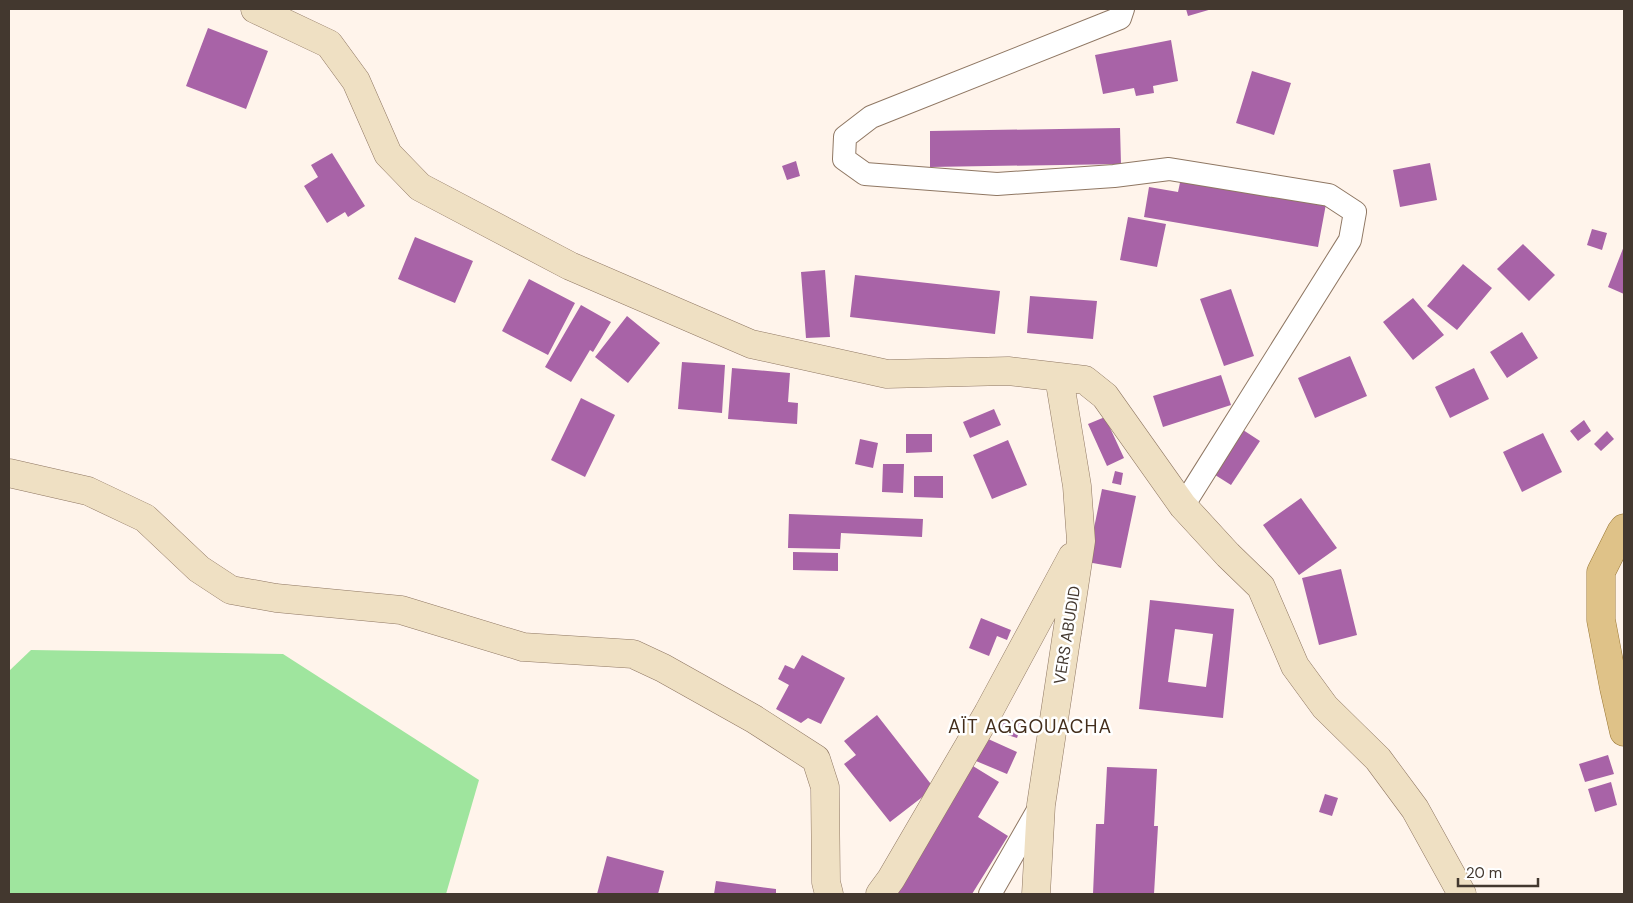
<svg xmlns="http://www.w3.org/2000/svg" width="1633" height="903" viewBox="0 0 1633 903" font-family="'DM Sans',sans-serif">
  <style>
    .green { fill: #9fe59e }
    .building { fill: #a863a7; fill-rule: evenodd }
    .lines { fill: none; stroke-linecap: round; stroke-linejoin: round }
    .street-casing { stroke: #8f7763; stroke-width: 24 }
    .secondary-casing { stroke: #8f7763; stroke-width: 29 }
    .primary-casing { stroke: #9a7735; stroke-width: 29 }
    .street { stroke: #fff; stroke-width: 22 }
    .secondary { stroke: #efe0c3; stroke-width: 28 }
    .primary { stroke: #dfc288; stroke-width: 28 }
    .labels { text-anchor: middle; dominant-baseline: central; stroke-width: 5; stroke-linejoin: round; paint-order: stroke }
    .street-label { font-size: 16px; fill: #43382f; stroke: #fff }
    .quarter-label { font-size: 19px; letter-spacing: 1px; fill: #432e1c; stroke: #fff }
  </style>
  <rect width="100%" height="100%" fill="#fff4eb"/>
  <path class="green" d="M31 650 283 654 479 780 446 894H9V671Z"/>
  <path class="building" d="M1186 9H1212L1188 16Z
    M208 28 268 51 246 109 186 86Z
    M1171 40 1178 81 1153 86 1154 93 1136 96 1134 88 1103 94 1095 55Z
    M1252 71 1291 83 1274 135 1236 123Z
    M1120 128 1121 164 930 167V131Z
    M332 153 365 206 348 217 345 212 327 223 304 186 318 177 311 165Z
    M796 161 800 176 787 180 782 166Z
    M1430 163 1437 200 1400 207 1393 170Z
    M1181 178 1326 204 1318 247 1144 217 1149 187 1178 192Z
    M1128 217 1166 224 1157 267 1120 260Z
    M1592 229 1607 233 1602 250 1587 245Z
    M415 237 473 261 455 303 398 279Z
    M1523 244 1555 275 1529 301 1497 269Z
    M1624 246V294L1608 287Z
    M1463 264 1492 288 1457 330 1427 306Z
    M825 270 830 337 806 338 801 272Z
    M855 275 1000 291 995 334 850 317Z
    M529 279 575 303 548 355 502 331Z
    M1231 289 1254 356 1224 366 1200 299Z
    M1030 296 1097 301 1093 339 1027 333Z
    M1413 298 1444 335 1413 360 1383 322Z
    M581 305 611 322 593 352 590 350 571 382 545 367Z
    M627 316 660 343 628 383 595 357Z
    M1522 332 1538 358 1507 378 1490 352Z
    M1350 356 1367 396 1315 418 1298 378Z
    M682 362 725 365 722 413 678 409Z
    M732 368 790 373 788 402 798 403 797 424 728 419Z
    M1474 368 1489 399 1450 418 1435 387Z
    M1221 375 1231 405 1163 427 1153 396Z
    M581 398 615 415 585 477 551 460Z
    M994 409 1001 425 970 438 963 422Z
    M1105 417 1124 458 1107 466 1088 424Z
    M1584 420 1591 431 1578 441 1570 431Z
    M1240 428 1260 441 1231 485 1212 473Z
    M1607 431 1614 439 1601 451 1594 444Z
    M1543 433 1562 472 1522 492 1503 452Z
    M906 434H932V452L906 453Z
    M860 439 878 443 873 468 855 464Z
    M1008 440 1027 485 992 499 973 455Z
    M883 464H904L903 493 882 492Z
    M1115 471 1123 473 1121 485 1112 483Z
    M914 476H943V498L914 497Z
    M1102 489 1136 496 1121 568 1087 562Z
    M1301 498 1337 548 1299 575 1263 525Z
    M789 514 923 519 922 537 841 533 840 549 788 548Z
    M793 552 838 553V571L793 570Z
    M1341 569 1357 635 1319 645 1302 578Z
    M1150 600 1234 609 1223 718 1139 709ZM1175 629 1213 634 1206 687 1168 682Z
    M981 618 1011 630 1007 640 997 636 989 656 969 648Z
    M802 655 845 678 821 724 808 718 801 723 776 709 789 685 778 679 785 665 794 669Z
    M877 715 934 788 890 822 844 764 856 755 844 741Z
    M996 715 1022 724 1017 738 992 730Z
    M986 738 1017 752 1007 774 976 761Z
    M1608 755 1614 774 1585 782 1579 764Z
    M968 763 999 782 978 817 1008 836 972 894H887Z
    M1107 767 1157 769 1154 826H1158L1154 894H1093L1096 824H1104Z
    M1611 782 1617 805 1595 812 1588 789Z
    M1325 794 1338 798 1332 816 1319 812Z
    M607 856 664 871 658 894H597Z
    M716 881 776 889V894H714Z"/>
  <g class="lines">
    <defs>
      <path id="street" d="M1123 9 1120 18 871 117 845 137 844 159 865 174 997 184 1114 176 1169 169 1329 195 1355 212 1350 240 1183 506
        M990 894 1041 805"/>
      <path id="secondary" d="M255 9 329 44 356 81 388 154 420 187 570 266 751 344 887 374 1008 371 1085 380 1105 396 1183 506 1228 555 1261 587 1295 666 1325 707 1378 759 1415 809 1462 894
        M9 473 88 491 145 518 199 569 231 590 276 598 401 610 523 647 633 654 663 668 754 719 816 759 825 787 826 882 829 894
        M880 894 891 879 988 713 1072 557
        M1036 894 1041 805 1081 541 1077 486 1059 377"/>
      <path id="primary" d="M1624 528 1621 532 1601 572V620L1614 688 1624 732"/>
    </defs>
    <use href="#street" class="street-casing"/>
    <use href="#secondary" class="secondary-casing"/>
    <use href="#primary" class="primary-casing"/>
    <use href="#street" class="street"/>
    <use href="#secondary" class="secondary"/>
    <use href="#primary" class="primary"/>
  </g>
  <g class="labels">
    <g class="street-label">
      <text transform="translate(1067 635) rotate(-81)">VERS ABUDID</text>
    </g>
    <g class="quarter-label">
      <text x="1030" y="726">AÏT AGGOUACHA</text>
    </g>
  </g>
  <rect width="1633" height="903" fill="none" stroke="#43382f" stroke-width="20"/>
  <path d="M1458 878v8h80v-8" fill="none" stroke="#43382f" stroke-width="2.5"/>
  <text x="1466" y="878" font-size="15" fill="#43382f" stroke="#ffffff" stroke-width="4" paint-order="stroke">20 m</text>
</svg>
